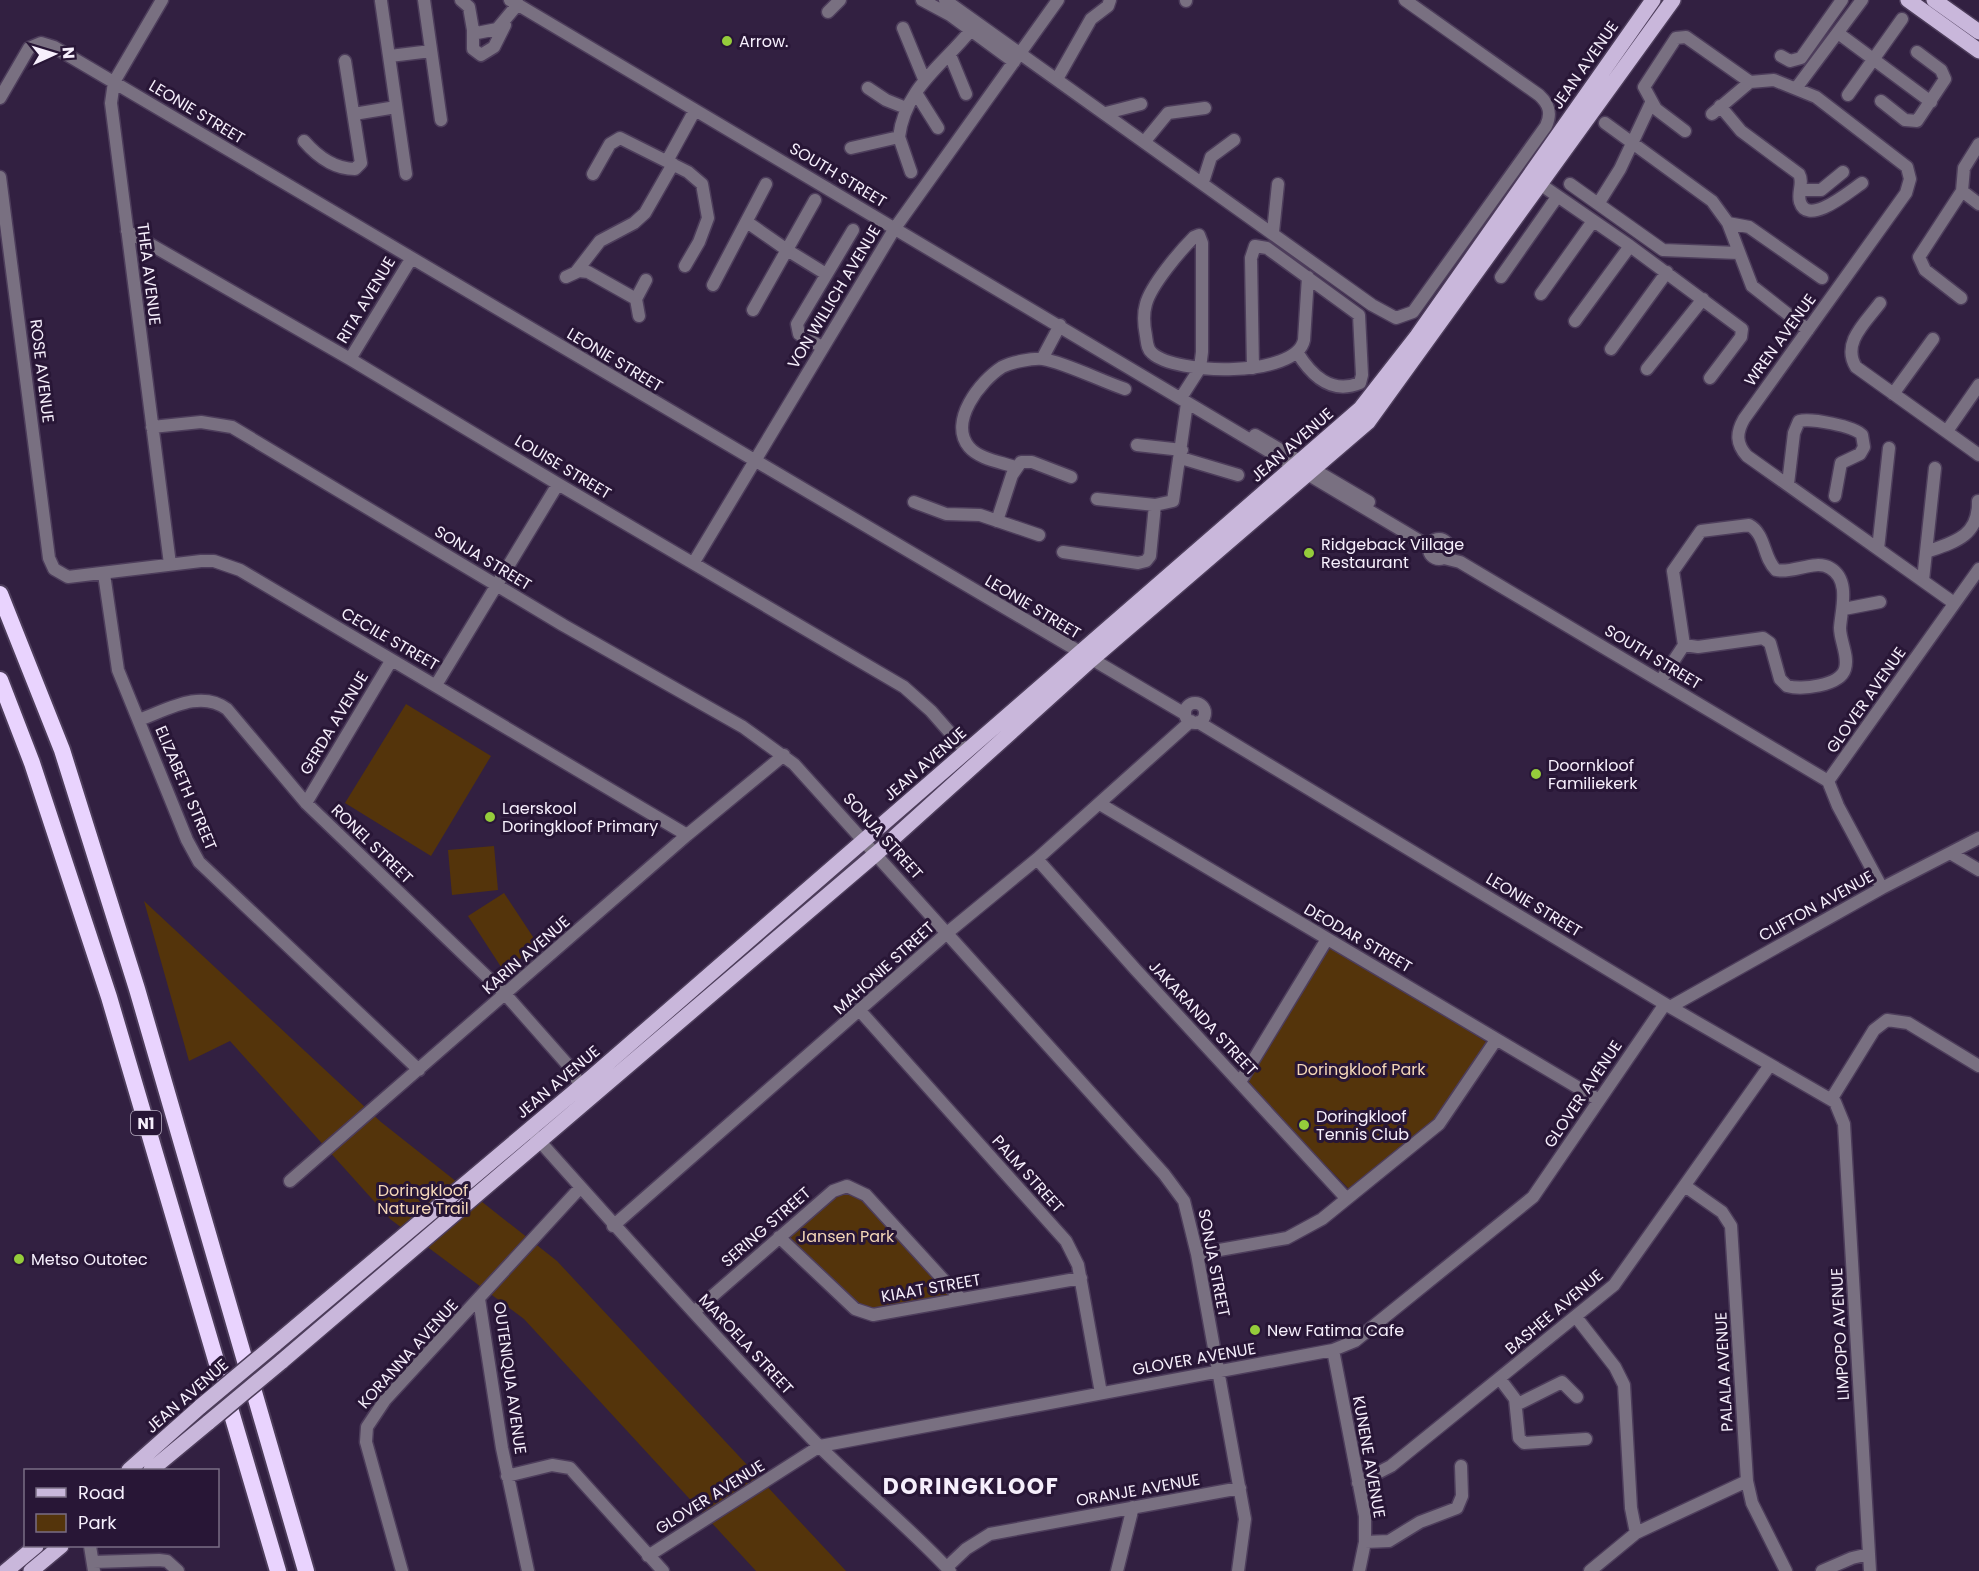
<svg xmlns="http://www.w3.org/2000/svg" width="1979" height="1571" viewBox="0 0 1979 1571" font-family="Poppins,sans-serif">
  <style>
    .green { fill: #54340b }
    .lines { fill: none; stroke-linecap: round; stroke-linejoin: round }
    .minor-casing { stroke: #4d3d5b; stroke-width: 15 }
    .major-casing { stroke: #4d3d5b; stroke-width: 18 }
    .highway-casing { stroke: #4d3d5b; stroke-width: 20 }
    .minor { stroke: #797081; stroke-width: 12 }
    .major { stroke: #c9b7db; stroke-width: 15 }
    .highway { stroke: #e9d3fe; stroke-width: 16 }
    .major-bridge-casing { stroke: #4d3d5b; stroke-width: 18; stroke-linecap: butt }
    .major-bridge { stroke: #c9b7db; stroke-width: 15 }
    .poi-dot { fill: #95cc3b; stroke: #281636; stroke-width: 2 }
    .labels { text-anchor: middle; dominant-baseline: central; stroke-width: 6; stroke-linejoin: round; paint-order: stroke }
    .shield { fill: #281636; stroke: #b8aec1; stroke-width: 1.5 }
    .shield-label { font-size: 15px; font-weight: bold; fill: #f6effc }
    .poi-label { font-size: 16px; fill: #f6effc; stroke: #281636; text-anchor: start }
    .street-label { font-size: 16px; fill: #f6effc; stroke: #281636 }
    .park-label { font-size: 16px; fill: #f4d7b8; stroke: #281636 }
    .district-label { font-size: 22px; font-weight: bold; letter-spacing: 1.5px; fill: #f6effc; stroke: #281636 }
  </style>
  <rect width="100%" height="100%" fill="#322041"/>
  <path class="green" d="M406 704 491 756 431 856 345 803Z
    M494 846 498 890 452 895 448 850Z
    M504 893 539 946 503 970 468 916Z
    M144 901 381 1122 557 1261 846 1571H756L524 1319 390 1219 230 1041 189 1061Z
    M1329 943 1491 1045 1438 1122 1352 1192 1245 1084Z
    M850 1184 956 1297 886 1312 855 1306 783 1236Z"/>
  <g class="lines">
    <defs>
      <path id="minor" d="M162 0 114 82 111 103 170 564
        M424 0 441 120
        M461 0 469 7 473 30 477 33 497 29 518 4
        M510 0 1430 547
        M922 0 950 15 1014 62
        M945 0 1372 305 1396 318 1413 312 1546 126C1552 113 1549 104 1539 95L1405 0
        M381 1 406 174
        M1186 1V0
        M828 12 840 0
        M903 28 924 79
        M473 30V49L481 55 494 47 505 25
        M1838 33 1931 102
        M950 55 966 94
        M390 56 431 51
        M1781 56 1790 61 1801 58 1842 0
        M1057 79 1091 19 1108 6 1110 0
        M1797 87 1862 0
        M868 88 886 100 906 108
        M916 93 938 128
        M1848 95 1902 19
        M0 98 29 48 41 43 54 47 1185 714
        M1881 101 1905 120 1917 121 1945 79 1941 70 1917 52
        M1720 106 1741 131 1799 174C1804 183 1797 192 1800 202 1808 227 1850 191 1862 183
        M1106 113 1141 104
        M354 114 396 107
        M1712 114 1750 82 1774 80 1816 97 1907 167 1910 179 1906 193 1744 419C1736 433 1736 444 1747 456L1954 603
        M1605 123 1712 201 1728 223 1752 286 1808 330
        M1685 131 1656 109 1644 87 1676 38 1686 37 1750 82
        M899 137 911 172
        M304 141C317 156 334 169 355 169L361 163 345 61
        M1145 141 1168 113 1205 108
        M851 148 899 137C905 88 942 66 971 30
        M667 161 695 110
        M593 174 610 144 620 138 688 172 702 184 708 218 699 242 685 266
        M0 177 49 558 54 569 68 577 201 561H214L240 570 687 835
        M1203 182 1211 157 1234 140
        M1540 184 1630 246 1742 329 1741 337 1710 378
        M1570 184 1663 250 1738 253
        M1800 190H1821L1843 172
        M1962 191 1964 168 1979 144
        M1962 191 1979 204
        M1598 204 1620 169 1651 103
        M747 222 787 250 826 274
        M1728 223 1749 227 1822 278
        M127 231 350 359 558 484 904 687 931 711 967 752
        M1273 232 1278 184
        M576 272 600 241 634 223 645 213 673 164
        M566 277 579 271 588 272 636 299 639 316
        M1501 277 1557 197
        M713 285 766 184
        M1541 294 1593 221
        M1961 298 1925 270 1919 257 1962 191
        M636 299 646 280
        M1880 303C1866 322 1841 343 1856 367L1979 455
        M753 310 815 200
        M1575 321 1630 246
        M822 347 799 334 797 324 853 230
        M1611 349 1667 272
        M350 359 411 259
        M1042 359 1060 325
        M1253 368 1251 258 1255 246 1267 248 1359 315 1362 375 1360 383C1331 395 1311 375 1297 352
        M1647 369 1703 299
        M1184 393 1200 368 1202 352V243L1199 235 1194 237C1180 251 1151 285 1146 304 1143 314 1144 326 1146 336 1147 342 1147 349 1152 353 1175 375 1296 378 1304 340L1308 277
        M1893 394 1933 339
        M152 427 201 422 232 427 563 625 743 727 794 764 1164 1174 1184 1201 1197 1254 1245 1519 1238 1571
        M1947 431 1979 385
        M1255 435 1369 502
        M1137 445 1182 450
        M1181 458 1238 475
        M1015 467C1001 462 979 459 969 447 948 422 980 381 1002 367 1012 362 1032 358 1043 359 1066 363 1101 381 1125 389
        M1788 484 1794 433 1799 421C1811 418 1854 426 1862 435L1864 447 1860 454 1841 463 1835 496
        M1097 499 1155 505 1173 501 1187 403
        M914 502 946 514 980 515 1039 535
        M997 521 1012 475 1021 462H1032L1071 477
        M1429 549a10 10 0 1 1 20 0a10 10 0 1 1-20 0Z
        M1878 549 1889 448
        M1063 552 1138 563 1146 561 1150 556 1155 505
        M1926 552C1955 542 1979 536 1978 501
        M1444 558 1460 562 1828 781
        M694 562 895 228 1058 0
        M104 574 118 670 187 840 199 862 419 1070
        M1923 580 1935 468
        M1844 609 1880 602
        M1661 680 1684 645 1673 571 1701 531 1749 525C1766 534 1763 558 1776 570 1793 574 1815 559 1830 568 1851 580 1841 610 1840 628 1840 641 1849 656 1845 669 1840 686 1801 690 1787 686L1780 679 1770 643 1763 638 1698 647 1684 645
        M436 685 558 484
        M1185 713a10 10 0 1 1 20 0a10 10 0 1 1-20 0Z
        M139 720C167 710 200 689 227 709L306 803 506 995 567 1064 581 1086
        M1198 722 1665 1004 1835 1102 1844 1124 1870 1571
        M306 803 391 661
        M1100 804 1599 1100
        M1952 854 1979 870
        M1037 859 1136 970 1346 1198
        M1882 888 1838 806 1828 781 1979 569
        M1670 1007 1882 888 1979 838
        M861 1012 1066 1241 1078 1265 1101 1393
        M1240 1082 1327 939
        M1832 1098 1874 1030 1887 1020 1908 1023 1979 1066
        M535 1136C628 1240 721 1344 818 1445 861 1488 909 1527 950 1571
        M290 1181 687 835 784 755
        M1685 1186 1722 1212 1731 1226 1747 1481 1752 1503 1786 1571
        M613 1226 947 933 1037 859 1191 721
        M779 1237 855 1309 873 1315 1081 1278
        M1197 1254 1287 1238 1322 1219 1439 1124 1496 1040
        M479 1299 502 1448 528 1571
        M694 1312 833 1191 847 1186 866 1195 961 1299
        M1576 1317 1615 1367 1624 1385 1631 1508 1636 1533
        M1333 1350 1365 1516V1542L1359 1571
        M1500 1379 1515 1399 1519 1438 1524 1443 1586 1439
        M1516 1405 1562 1382 1577 1397
        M507 1476 552 1465 570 1468 663 1571
        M1358 1483 1391 1466 1614 1285 1770 1065
        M1365 1542 1389 1541 1420 1522 1457 1508 1462 1496 1461 1466
        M90 1546 94 1571
        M648 1556 820 1446 1333 1350 1355 1341 1533 1197 1665 1004
        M93 1562 159 1560 167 1561 178 1571
        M947 1567 966 1549 990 1534 1240 1488
        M402 1571 366 1442 367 1427 385 1400 579 1189
        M1117 1571 1133 1507
        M1590 1571 1636 1533 1747 1481
        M1822 1571 1852 1558 1869 1554"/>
      <path id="major" d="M1908 0 1979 51
        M1934 0 1979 32
        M274 1345 593 1076 1360 409 1417 336 1653 0
        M281 1362 877 853 1091 660 1368 422 1673 0
        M129 1470 201 1406
        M151 1470 209 1422
        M6 1571 36 1546
        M31 1571 61 1546"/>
      <path id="highway" d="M0 594 62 750 137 989 306 1571
        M0 680 32 763 109 997 278 1571"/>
    </defs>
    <use href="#minor" class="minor-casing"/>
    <use href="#major" class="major-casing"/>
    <use href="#highway" class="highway-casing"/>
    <use href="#minor" class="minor"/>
    <use href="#major" class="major"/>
    <use href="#highway" class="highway"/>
    <defs>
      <path id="major-bridge" d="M201 1406 274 1345
        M209 1422 281 1362"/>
    </defs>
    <use href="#major-bridge" class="major-bridge-casing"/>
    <use href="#major-bridge" class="major-bridge"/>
  </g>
  <g class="poi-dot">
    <circle cx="727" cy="41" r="6"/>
    <circle cx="1309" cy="553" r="6"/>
    <circle cx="1536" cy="774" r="6"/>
    <circle cx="490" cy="817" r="6"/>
    <circle cx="1304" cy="1125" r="6"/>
    <circle cx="19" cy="1259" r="6"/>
    <circle cx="1255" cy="1330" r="6"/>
  </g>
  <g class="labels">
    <rect class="shield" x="131" y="1111" width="30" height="24" rx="4.5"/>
    <g class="shield-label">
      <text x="146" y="1123">N1</text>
    </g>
    <g class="poi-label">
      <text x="739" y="41">Arrow.</text>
      <text x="1321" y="544">Ridgeback Village<tspan x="1321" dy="18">Restaurant</tspan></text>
      <text x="1548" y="765">Doornkloof<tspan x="1548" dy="18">Familiekerk</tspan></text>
      <text x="502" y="808">Laerskool<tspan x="502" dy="18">Doringkloof Primary</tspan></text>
      <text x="1316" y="1116">Doringkloof<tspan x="1316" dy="18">Tennis Club</tspan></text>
      <text x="31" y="1259">Metso Outotec</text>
      <text x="1267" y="1330">New Fatima Cafe</text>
    </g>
    <g class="street-label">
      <text transform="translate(1585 65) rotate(-55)">JEAN AVENUE</text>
      <text transform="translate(197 112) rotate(31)">LEONIE STREET</text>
      <text transform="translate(838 175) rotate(31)">SOUTH STREET</text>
      <text transform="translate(149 274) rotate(83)">THEA AVENUE</text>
      <text transform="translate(834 297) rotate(-59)">VON WILLICH AVENUE</text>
      <text transform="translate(366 300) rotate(-59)">RITA AVENUE</text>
      <text transform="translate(1780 340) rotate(-54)">WREN AVENUE</text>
      <text transform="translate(615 360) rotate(31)">LEONIE STREET</text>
      <text transform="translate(42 371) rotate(83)">ROSE AVENUE</text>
      <text transform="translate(1292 445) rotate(-41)">JEAN AVENUE</text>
      <text transform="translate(563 467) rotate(31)">LOUISE STREET</text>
      <text transform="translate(483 558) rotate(31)">SONJA STREET</text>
      <text transform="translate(1033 607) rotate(31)">LEONIE STREET</text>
      <text transform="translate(390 639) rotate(30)">CECILE STREET</text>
      <text transform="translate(1653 657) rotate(31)">SOUTH STREET</text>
      <text transform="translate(1866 700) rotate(-55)">GLOVER AVENUE</text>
      <text transform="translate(334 723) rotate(-59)">GERDA AVENUE</text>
      <text transform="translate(925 764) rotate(-41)">JEAN AVENUE</text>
      <text transform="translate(186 788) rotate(67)">ELIZABETH STREET</text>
      <text transform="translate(883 836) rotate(48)">SONJA STREET</text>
      <text transform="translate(372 844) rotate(44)">RONEL STREET</text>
      <text transform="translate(1534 905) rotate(31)">LEONIE STREET</text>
      <text transform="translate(1816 906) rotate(-29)">CLIFTON AVENUE</text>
      <text transform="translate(1358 938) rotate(30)">DEODAR STREET</text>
      <text transform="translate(526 955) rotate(-41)">KARIN AVENUE</text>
      <text transform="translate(884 968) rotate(-42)">MAHONIE STREET</text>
      <text transform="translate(1203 1018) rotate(47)">JAKARANDA STREET</text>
      <text transform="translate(558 1082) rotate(-40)">JEAN AVENUE</text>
      <text transform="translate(1583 1094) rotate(-56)">GLOVER AVENUE</text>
      <text transform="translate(1028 1174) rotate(48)">PALM STREET</text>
      <text transform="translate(766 1227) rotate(-41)">SERING STREET</text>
      <text transform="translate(1214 1263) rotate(79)">SONJA STREET</text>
      <text transform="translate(931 1288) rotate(-10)">KIAAT STREET</text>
      <text transform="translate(1554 1312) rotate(-40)">BASHEE AVENUE</text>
      <text transform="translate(1840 1334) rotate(-93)">LIMPOPO AVENUE</text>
      <text transform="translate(746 1344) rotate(47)">MAROELA STREET</text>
      <text transform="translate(408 1354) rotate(-48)">KORANNA AVENUE</text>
      <text transform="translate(1194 1359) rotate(-10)">GLOVER AVENUE</text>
      <text transform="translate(1724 1372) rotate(-93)">PALALA AVENUE</text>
      <text transform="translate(510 1378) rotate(82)">OUTENIQUA AVENUE</text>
      <text transform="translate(187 1396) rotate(-41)">JEAN AVENUE</text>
      <text transform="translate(1369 1457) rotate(80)">KUNENE AVENUE</text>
      <text transform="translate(1138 1490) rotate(-10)">ORANJE AVENUE</text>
      <text transform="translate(710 1497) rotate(-32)">GLOVER AVENUE</text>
    </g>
    <g class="park-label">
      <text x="1361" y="1069">Doringkloof Park</text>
      <text x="423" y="1190">Doringkloof<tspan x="423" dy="18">Nature Trail</tspan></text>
      <text x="846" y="1236">Jansen Park</text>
    </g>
    <g class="district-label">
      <text x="971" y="1486">DORINGKLOOF</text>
    </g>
  </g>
  <rect x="24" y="1469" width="195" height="78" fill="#281636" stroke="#7a6d85" stroke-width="1.5"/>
  <rect x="36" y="1488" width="30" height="9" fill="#c9b7db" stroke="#7a6d85" stroke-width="1.5"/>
  <text x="78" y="1499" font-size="18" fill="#f6effc">Road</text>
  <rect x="36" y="1514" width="30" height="18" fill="#54340b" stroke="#7a6d85" stroke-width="1.5"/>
  <text x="78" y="1529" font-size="18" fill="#f6effc">Park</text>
  <g transform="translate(54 54) rotate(86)" stroke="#281636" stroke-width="4.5" paint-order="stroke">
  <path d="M0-4.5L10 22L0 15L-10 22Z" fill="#f6effc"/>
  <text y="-9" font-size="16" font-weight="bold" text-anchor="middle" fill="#f6effc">N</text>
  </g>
</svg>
